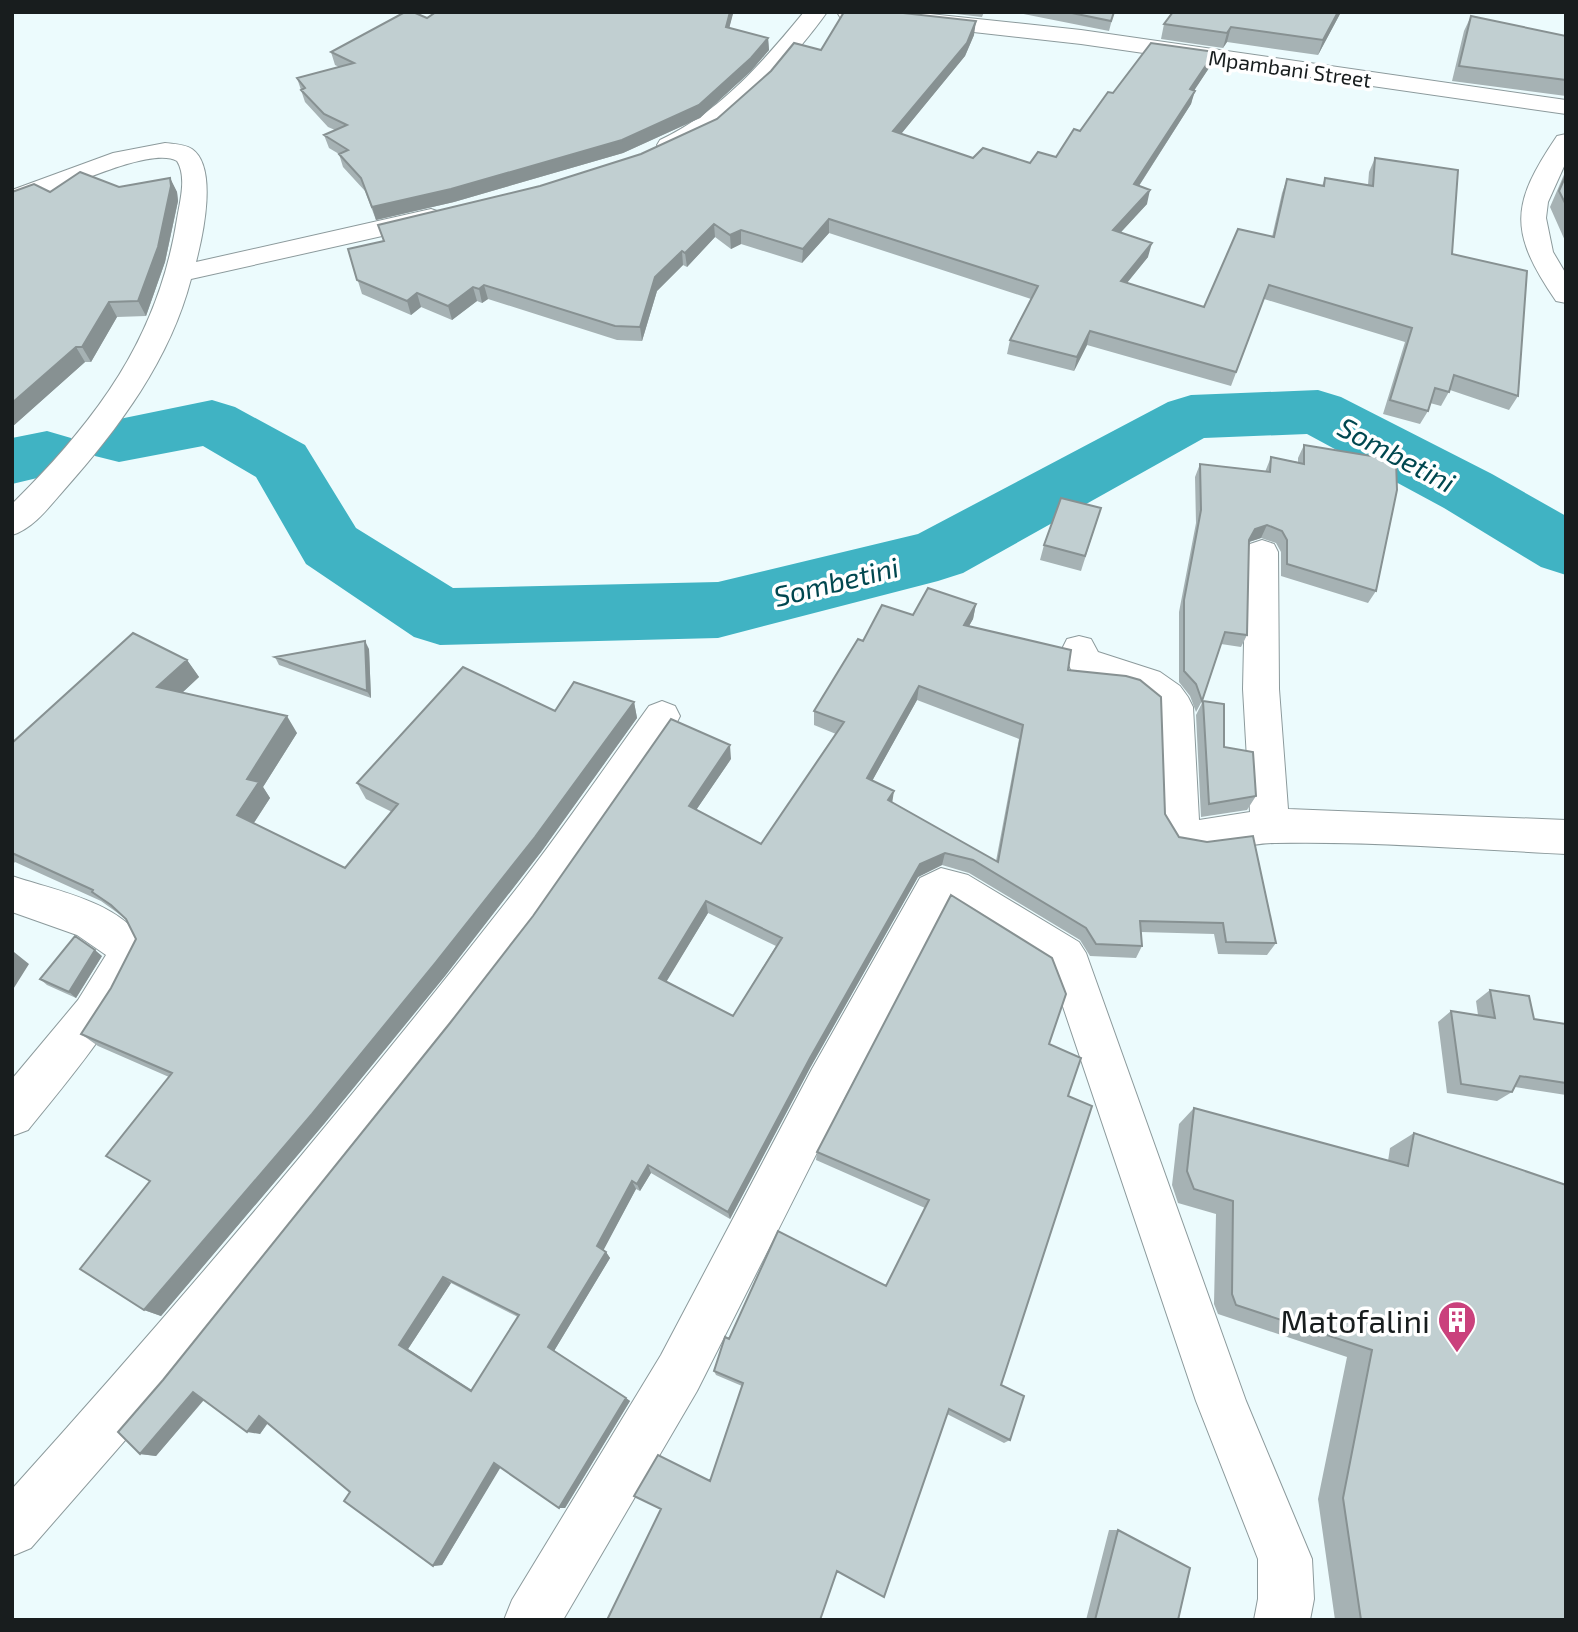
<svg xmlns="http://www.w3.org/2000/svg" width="1578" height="1632" viewBox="0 0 1578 1632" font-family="'Exo 2',sans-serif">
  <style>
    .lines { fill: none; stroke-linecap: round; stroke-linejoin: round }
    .river { fill: #40b3c3; fill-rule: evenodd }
    .minor-casing { stroke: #8c9a9c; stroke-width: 2 }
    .minor { fill: #fff; fill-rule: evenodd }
    .wall { fill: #a6b2b4; fill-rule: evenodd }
    .shaded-wall { fill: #879192 }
    .building { fill: #c1cfd1; stroke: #879192; stroke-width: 2; fill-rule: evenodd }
    .labels { text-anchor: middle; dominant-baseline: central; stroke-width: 7; stroke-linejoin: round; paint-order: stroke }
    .far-street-label { font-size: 21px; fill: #181d1e; stroke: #fff }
    .water-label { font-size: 28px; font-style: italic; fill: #00474f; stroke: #fff }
    .near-poi-label { font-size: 32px; fill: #181d1e; stroke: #fff; text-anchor: end }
  </style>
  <rect width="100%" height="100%" fill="#ecfbfd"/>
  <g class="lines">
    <path class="river" d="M1318 390 1341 397 1492 474 1566 516V575L1541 567 1444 508 1307 434 1204 438 963 573 938 581 718 638 440 645 414 637 306 564 256 477 203 446 119 462 95 456 86 440 95 424 212 400 235 407 305 445 356 528 453 588 718 582 918 534 1168 402 1191 395Z
      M47 431 71 438 81 454 71 470 12 484V438Z"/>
    <defs>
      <path id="minor" d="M804 12H827C802 48 707 162 660 150L657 145 660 140C721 111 762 63 804 12Z
        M837 12H911L1081 30 1566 100V114L1081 44 848 18 840 17Z
        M1566 134V162L1548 202 1546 218 1553 252 1566 274V303L1556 301C1509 232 1510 205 1557 136Z
        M165 143C174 144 184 144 192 149 218 167 203 235 196 262L431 209 440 212 444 217 440 222 431 225 191 279C170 360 119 428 64 490 50 506 33 529 12 535V504C96 421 158 339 177 219 180 201 187 177 177 161 149 144 46 198 12 207V190L113 153Z
        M1262 540 1274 544 1278 552 1279 689 1288 809 1566 820V854C1469 849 1372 841 1275 843 1241 843 1207 860 1174 848L1161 827 1157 710 1135 692 1072 672 1062 649 1067 639 1079 636 1091 639 1098 652 1160 672 1180 686 1188 697 1193 707 1199 820 1250 812 1243 689 1246 552 1250 544Z
        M662 701 675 706 680 716 675 726 536 926 455 1032 176 1382 31 1548 12 1556V1489C183 1299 349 1103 506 902 556 839 602 771 649 706Z
        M941 868 968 875 1079 942 1086 953 1246 1401 1312 1559 1314 1599 1310 1620H1254L1258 1599V1559L1196 1401 1052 974 1049 968 947 904 844 1099 697 1391 563 1620H504L512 1600 661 1355 812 1069 920 878Z
        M12 876C59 892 126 902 149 951 121 1019 74 1073 28 1130L12 1136V1079L78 1000 106 955 77 935 12 912Z"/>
    </defs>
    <use href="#minor" class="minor-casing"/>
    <use href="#minor" class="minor"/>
  </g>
  <path class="wall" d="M436 12H733L729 28 768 38 769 50 751 71 700 118 623 153 454 202 376 220 365 191 343 167 339 154 329 148 324 135 335 130 328 127 305 102 297 78 339 67 335 65 331 52 427 18Z
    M938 12H984L982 17Z
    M1013 12H1114L1109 31Z
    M1173 12H1341L1318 55 1227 42 1223 48 1161 39 1164 24Z
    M1471 16 1566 36V96L1452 81 1464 31Z
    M974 35 965 56 901 134 973 158 1030 163 1056 157 1113 93 1211 65 1194 90 1191 104 1139 186 1147 204 1121 232 1148 257 1127 283 1204 307 1272 237 1282 193 1287 179 1322 186 1325 178 1368 185 1369 172 1375 158 1452 254 1518 396 1509 410 1450 390 1441 406 1430 403 1428 411 1420 424 1383 414 1405 342 1264 299 1231 386 1087 345 1074 371 1007 354 1010 340 1031 299 829 233 802 263 741 244 731 249 715 237 687 267 683 265 657 291 642 341 617 340 488 299 482 303 477 301 452 320 421 307 411 315 362 294 348 249 384 241 540 186 641 154 717 119 821 50Z
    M1566 170V243L1550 207Z
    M170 178 177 192 178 201 165 262 146 316 117 317 91 362H85L12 427 50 192 119 187Z
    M1304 445 1376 591 1368 603 1281 576V552L1276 543 1261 538 1249 542 1247 635 1241 647 1221 644 1202 701 1196 712 1190 696 1179 682V612L1196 523 1195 477 1200 464 1265 472 1271 457 1298 462V458Z
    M1101 508 1081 571 1040 560 1044 545Z
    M976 604 973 619 969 626 1068 670 1165 814 1179 837 1276 943 1267 955 1218 954 1214 934 1141 932 1142 946 1136 958 1090 956 1080 940 969 873 942 865 918 877 810 1068 730 1219 651 1173 640 1191 636 1189 603 1250 606 1252 610 1258 554 1351 630 1401 565 1508 500 1467 442 1565 433 1566 350 1492 268 1423 260 1434 204 1400 156 1456 140 1454 731 759 696 810 761 844 836 734 814 725V711L863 641 913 615ZM917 700 1019 739 996 861 892 802 872 781ZM708 913 776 946 733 1016 666 981ZM451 1283 518 1317 472 1390 408 1349Z
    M369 649 371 698 279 665 275 657Z
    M187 660 199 677 182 693 297 733 263 787 270 798 254 823 345 868 392 812 366 799 357 783 555 711 634 702 637 718 541 852 445 976 324 1124 161 1316 144 1310 150 1181 169 1077 98 1046 81 1034 111 988 136 939 126 919 101 901 15 862 12 865V743Z
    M1203 701 1224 747 1256 796 1247 810 1201 817 1196 715Z
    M102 956 76 998 47 985 40 979Z
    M1490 990 1534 1019 1566 1024V1095L1515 1087 1512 1092 1497 1101 1447 1093 1438 1022 1451 1011 1478 1015 1476 1001Z
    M1049 1044 1068 1096 1001 1385 1010 1440 1004 1443 947 1414 710 1481 742 1386 716 1375 714 1371 729 1339 886 1286 925 1208 816 1160 817 1152Z
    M1194 1108 1388 1161 1390 1148 1414 1133 1566 1620H1335L1318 1499 1347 1357 1218 1314 1214 1304 1216 1214 1178 1203 1172 1185 1179 1124Z
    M1109 1530H1118L1178 1620H1086Z"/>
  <path class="shaded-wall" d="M730 12H733V14L726 40V27Z
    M1338 12H1341L1318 55 1323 40Z
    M976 21 974 35 965 56 892 145 893 131Z
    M1231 27 1227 42 1223 48 1227 33Z
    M768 38 769 50 751 71 700 118 623 153 454 202 376 220 372 207Z
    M1215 52 1211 65 1186 103 1190 89Z
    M1195 91 1191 104 1131 198 1134 184Z
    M170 178 177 192 178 201 165 262 146 316 138 301Z
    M1150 190 1147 204 1110 244 1113 230Z
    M829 219V233L802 263 803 249Z
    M714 224 715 237 687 267 685 253Z
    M741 230V244L731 249 730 235Z
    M1152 243 1148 257 1117 295 1121 281Z
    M682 251 683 265 657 291 642 341 640 327 655 277Z
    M484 285 488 299 482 303 479 289Z
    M473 287 477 301 452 320 448 306Z
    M417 293 421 307 411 315 407 301Z
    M109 302 117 317 91 362 82 347Z
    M1090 331 1087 345 1074 371 1077 357Z
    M76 347 85 362 12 427V403Z
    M1267 525 1261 538 1249 542 1243 552 1255 529Z
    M976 604 973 619 961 640 964 625Z
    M365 641 369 649 371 698 367 691Z
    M187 660 199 677 170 704 157 687Z
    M919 686 917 700 866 792 867 778Z
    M634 702 637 718 541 852 445 976 324 1124 161 1316 144 1310Z
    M287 716 297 733 263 787 270 798 249 830 237 815 247 779Z
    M730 745 731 759 690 819 689 806Z
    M894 791 892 804 888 800Z
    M945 853 942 865 918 877 810 1068 730 1219 728 1212 810 1058 920 864Z
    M706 901 708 913 662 989 659 978Z
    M95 950 102 956 76 998 69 992Z
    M14 952 29 964 12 991V954Z
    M648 1165 651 1173 640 1191 637 1184Z
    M632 1181 636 1189 602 1253 597 1246Z
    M606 1252 610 1258 554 1351 548 1347Z
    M443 1277 451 1283 408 1349 479 1395 471 1391 399 1345Z
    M193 1392 207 1396 156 1456 140 1454Z
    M626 1398 630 1401 565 1508H559Z
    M259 1416 271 1418 260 1434 247 1432Z
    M494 1463 502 1465 442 1565 433 1566Z"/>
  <path class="building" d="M405 12H413L427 18 436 12H730L726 27 768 38 751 58 699 105 622 140 451 189 372 207 361 178 339 154 348 150 324 135 347 125 324 114 301 90 305 88 297 78 354 63 331 52Z
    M844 12H894L976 21 967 43 893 131 973 158 983 148 1030 163 1038 152 1056 157 1074 129 1080 131 1108 92 1113 93 1151 43 1215 52 1190 89 1195 91 1134 184 1150 190 1113 230 1152 243 1121 281 1204 307 1238 229 1274 237 1287 179 1324 186 1325 178 1373 186 1375 158 1458 170 1452 254 1527 271 1518 396 1454 375 1449 392 1435 388 1428 411 1390 400 1412 328 1269 285 1236 372 1090 331 1077 357 1010 340 1038 286 829 219 803 249 741 230 730 235 714 224 685 253 682 251 655 277 640 327 615 326 484 285 479 289 473 287 448 306 417 293 407 301 357 280 348 249 384 241 378 225 540 186 641 154 717 119 771 71 794 43 821 50Z
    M1067 12H1114L1111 21Z
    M1173 12H1338L1323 40 1231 27 1227 33 1164 24Z
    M1471 16 1566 36V80L1459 66Z
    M80 172 119 187 170 178 171 186 158 247 138 301 109 302 82 347H76L12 403V192L34 184 50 192Z
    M1566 175V205L1559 191Z
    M1304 445 1396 460 1397 490 1376 591 1287 564V540L1282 531 1267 525 1255 529 1249 540 1247 635 1225 632 1202 701 1196 684 1184 671V600L1201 510 1200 464 1270 472 1271 457 1304 464Z
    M1061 498 1101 508 1085 556 1044 545Z
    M928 588 976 604 964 625 1071 650 1068 670 1126 676 1140 680 1161 697 1165 814 1179 837 1207 842 1253 836 1276 943 1226 942 1223 923 1140 921 1142 946 1096 944 1086 928 973 860 945 853 920 864 810 1058 728 1212 648 1165 637 1184 632 1181 597 1246 606 1252 548 1347 626 1398 559 1508 494 1463 433 1566 344 1501 350 1492 259 1416 247 1432 193 1392 140 1454 118 1432 163 1380 450 1023 533 916 671 719 730 745 689 806 761 844 844 722 814 711 858 639 863 641 882 605 913 615ZM919 686 1023 725 998 862 888 800 894 791 867 778ZM706 901 782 938 733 1016 659 978ZM443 1277 519 1315 471 1391 399 1345Z
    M133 633 187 660 157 687 287 716 247 779 259 782 237 815 345 868 398 804 357 783 463 667 555 711 574 682 634 702 535 837 436 962 312 1114 144 1310 80 1269 150 1181 106 1156 172 1073 81 1034 111 988 136 939 126 919 111 905 92 892 93 890 12 853V743Z
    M365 641 367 691 275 657Z
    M1203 701 1224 704V747L1253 752 1256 796 1209 804Z
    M951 895 1052 958 1066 994 1049 1044 1081 1058 1068 1096 1092 1106 1001 1385 1024 1396 1010 1440 949 1409 884 1597 837 1571 820 1620H607L661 1509 634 1496 658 1455 710 1481 743 1383 714 1371 725 1337 729 1339 778 1231 886 1286 929 1200 817 1152Z
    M75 936 95 950 69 992 40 979Z
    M1490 990 1529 996 1534 1019 1566 1024V1083L1520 1076 1512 1092 1461 1084 1451 1011 1495 1018Z
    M1194 1108 1408 1166 1414 1133 1566 1185V1620H1361L1343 1498 1372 1350 1236 1305 1232 1294 1233 1201 1194 1189 1187 1171Z
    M1118 1530 1190 1568 1178 1620H1095Z"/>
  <defs>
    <symbol id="building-pin" viewBox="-11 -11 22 30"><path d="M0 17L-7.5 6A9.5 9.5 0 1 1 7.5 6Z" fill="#ca417c" stroke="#fff"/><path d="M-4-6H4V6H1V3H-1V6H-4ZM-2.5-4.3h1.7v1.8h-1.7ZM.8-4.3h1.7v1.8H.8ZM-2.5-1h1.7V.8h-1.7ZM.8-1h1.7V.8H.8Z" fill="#fff"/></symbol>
  </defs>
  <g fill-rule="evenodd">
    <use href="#building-pin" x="1435" y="1298" width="44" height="60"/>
  </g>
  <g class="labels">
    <g class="far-street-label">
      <text transform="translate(1290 68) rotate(8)">Mpambani Street</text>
    </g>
    <g class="water-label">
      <text transform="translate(1397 454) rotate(28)">Sombetini</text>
      <text transform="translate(836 581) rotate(-14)">Sombetini</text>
    </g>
    <g class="near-poi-label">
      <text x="1430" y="1320">Matofalini</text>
    </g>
  </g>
  <rect width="1578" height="1632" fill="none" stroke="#181d1e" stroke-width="28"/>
</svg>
